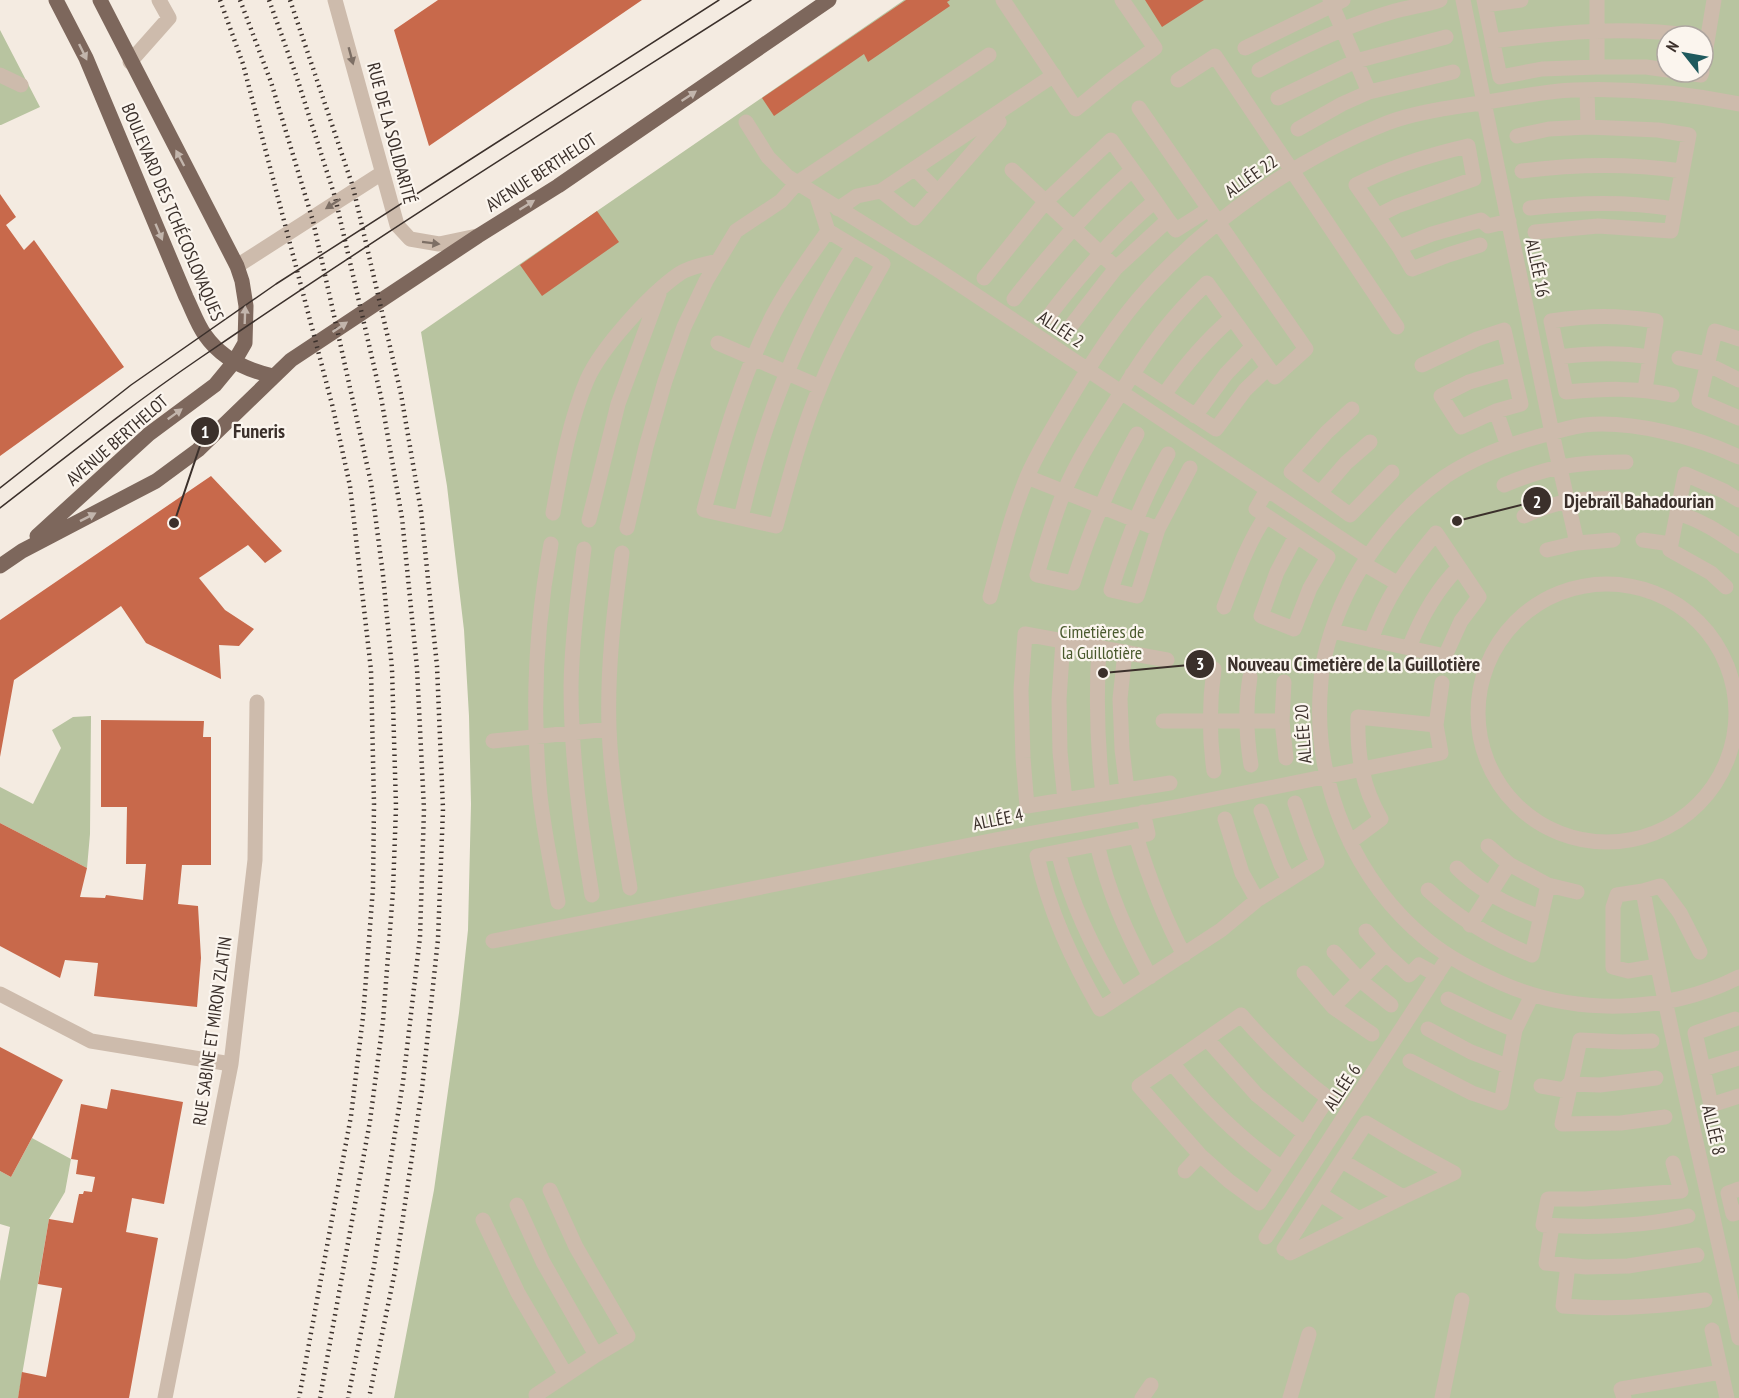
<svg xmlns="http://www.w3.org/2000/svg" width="1739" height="1398" viewBox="0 0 1739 1398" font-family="'PT Sans Narrow',sans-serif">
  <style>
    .green { fill: #b8c4a0; fill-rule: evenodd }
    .building { fill: #c8694b }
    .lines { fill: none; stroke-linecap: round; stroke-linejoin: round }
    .lane { stroke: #cdbbac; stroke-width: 15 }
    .street { stroke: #cdbbac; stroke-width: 15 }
    .primary { stroke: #7d675c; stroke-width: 15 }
    .tram { stroke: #3b302b; stroke-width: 1.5 }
    .rail { stroke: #3b302b; stroke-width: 4.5; stroke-dasharray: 1.5 4.5; stroke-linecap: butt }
    .oneway { fill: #c2b5ac }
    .oneway2 { fill: #7d6f65 }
    .labels { text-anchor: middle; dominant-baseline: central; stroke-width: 4.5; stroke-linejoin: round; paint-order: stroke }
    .street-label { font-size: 18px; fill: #3b302b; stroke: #fbf5ee }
    .park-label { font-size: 18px; fill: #4a5a2e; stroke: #fbf5ee }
    .leader { fill: none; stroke: #3b302b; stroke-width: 2 }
    .callout-dot { fill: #3b302b; stroke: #fbf5ee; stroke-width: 2 }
    .mark-label { font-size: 18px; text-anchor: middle; font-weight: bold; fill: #fff }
    .callout-label { font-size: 20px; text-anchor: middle; font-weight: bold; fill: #3b302b; stroke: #fbf5ee; stroke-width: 4.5; stroke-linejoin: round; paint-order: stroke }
  </style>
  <rect width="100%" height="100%" fill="#f4ebe1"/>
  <path class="green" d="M904 0H1739V1398H394L434 1190 459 1013 468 930 471 804 469 716 464 630 447 486 421 332ZM1667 36H1703V72H1667Z
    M0 30 40 107 1 125H0Z
    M91 716 90 834 87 868 0 823V787L33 804 61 748 52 730 73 717Z
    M32 1138 71 1159 65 1192 49 1219 18 1398H0V1281L10 1227 0 1224V1171L11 1177Z"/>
  <path class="building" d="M438 0H642L429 146 394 30Z
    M906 0H950L947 2 950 6 868 62 864 54 774 116 762 98Z
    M1145 0H1204L1162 27Z
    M0 194 16 217 6 225 24 250 34 240 124 367 0 456Z
    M597 211 619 242 542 296 520 265Z
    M211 476 282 551 265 563 248 545 199 578 225 610 254 629 239 646 219 645 221 679 146 643 121 606 14 680 0 757V620Z
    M101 720 204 721 203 737H211V865H182L178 904 198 906 201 958 197 1007 94 996 98 963 65 960 60 978 0 946V823L87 868 80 897 105 898 106 895 143 900 146 864H126L127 807H101Z
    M0 1047 63 1080 11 1177 0 1171Z
    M111 1089 183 1102 164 1204 132 1198 126 1232 158 1238 129 1398H18L22 1372 46 1377 62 1288 38 1284 49 1219 73 1223 79 1194H83L84 1191 92 1192 95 1177 76 1174 78 1160 71 1159 81 1104 107 1109Z"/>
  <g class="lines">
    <path class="lane" d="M1003 0 1076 109 1114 78 1155 48 1122 0
      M1463 0 1552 433 1577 543
      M1484 0 1500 77 1542 69 1597 67V0
      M1485 5 1521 0
      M1493 41C1560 32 1627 26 1695 36
      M1245 48 1343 0
      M130 62 169 18 159 0
      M1703 66 1714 0
      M1597 67H1646L1667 70
      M1259 70C1303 46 1347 25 1395 11 1410 7 1427 5 1440 0
      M1680 72 1701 75 1702 72
      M0 75 21 85
      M1178 80 1215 56 1397 327
      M1369 92 1453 72
      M1278 98 1356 61 1446 37
      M746 122 768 157 788 177 935 268 1367 556
      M1298 129 1342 104 1369 92 1330 0
      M1517 136 1549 129 1588 127
      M915 169 938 192
      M1012 170 1116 268 1070 327
      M1522 171C1576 164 1628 163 1682 171
      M881 191 915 218 999 122 995 116
      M817 197 828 231 883 264C861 304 837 344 820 387 801 432 789 479 776 526L704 510C722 444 741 377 773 315 788 286 809 258 828 231
      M1530 208C1580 202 1626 201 1675 209
      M838 209 857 196 881 191 1054 75
      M1377 216 1397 206 1474 179 1468 146C1429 155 1392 166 1356 185L1399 247 1432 234 1481 220 1488 226 1509 221
      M1168 220 1176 230 1209 209
      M1535 232 1598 226 1671 231 1689 135 1658 130 1588 127 1587 90
      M1399 247 1412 269 1448 255 1480 245
      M1116 268 1168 220 1155 201
      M984 278 1046 201 1111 140 1155 201C1114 235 1080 275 1048 317
      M1014 299C1050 253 1088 209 1132 170
      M1739 339 1715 331 1699 401 1739 418
      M718 343 820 387
      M1559 357C1590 353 1619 352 1650 357
      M1679 358 1707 364 1739 380
      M1422 365 1477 339 1504 330 1521 404 1496 411 1461 427 1441 396 1469 382 1513 369
      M1132 374 1216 429 1245 390 1268 368
      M1645 389 1656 321C1617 315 1591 315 1551 321L1566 392C1603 389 1635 387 1672 395
      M1164 395C1184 366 1205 341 1232 318
      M1352 409 1327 432 1291 472 1350 515 1392 472
      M1496 411 1508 446
      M1195 416 1226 374 1253 346
      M1137 434C1110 481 1090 530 1073 583L1037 575C1045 547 1053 519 1064 492 1079 456 1101 424 1122 391 1148 349 1170 318 1207 283L1275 377 1306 349 1139 108
      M1168 454C1143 497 1126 542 1111 590L1137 596 1158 529 1190 468
      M1739 457C1697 437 1631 420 1584 425 1571 427 1557 431 1544 435 1510 444 1475 457 1446 476 1385 519 1340 587 1324 659 1321 671 1321 683 1320 695 1315 787 1355 881 1427 940 1449 958 1473 970 1499 982 1573 1016 1666 1014 1739 977
      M1027 477 1158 529
      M1504 485C1549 466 1578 462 1626 462
      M1267 490 1256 509 1328 557 1310 588 1294 629 1261 616 1277 572 1296 536
      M1320 493 1346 463 1370 442
      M553 513C561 469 569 422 587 380 601 348 650 294 679 274 689 267 706 264 718 261
      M1677 513C1701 520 1719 532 1739 546
      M1524 516C1558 500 1582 498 1618 499
      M741 518C763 421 799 330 853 246
      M589 520 618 404 659 294
      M627 528 646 447 665 381 684 327 706 281 736 231 781 201 797 183 989 55
      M1643 540 1671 544 1685 474 1724 491 1739 500
      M551 544C536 624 532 704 539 785 542 824 551 863 558 902
      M1671 544 1670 550 1711 573 1726 587
      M584 549C578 594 572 640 571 686 571 756 580 826 592 895
      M1547 550 1577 543 1613 540
      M622 553C614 611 607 669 609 728 611 781 621 835 630 888
      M1364 564 1397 583
      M1478 713a129 129 0 1 1 258 0a129 129 0 1 1-258 0Z
      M990 597C1001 557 1011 515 1027 477 1038 451 1054 426 1068 402 1092 362 1117 322 1149 287 1211 219 1300 157 1387 123 1416 112 1449 108 1480 103 1511 99 1543 91 1574 90 1629 88 1685 93 1739 104
      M1224 607C1236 576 1247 544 1266 516
      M1332 631 1445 656 1461 621 1479 597 1436 533C1408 566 1385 599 1371 640
      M1063 641 1059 699 1060 752 1065 800
      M1099 647C1096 697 1097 745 1103 794
      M1409 648C1421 617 1436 590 1459 567
      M1125 652 1120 699 1122 749 1127 790
      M1167 660 1025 634 1021 690 1023 758 1027 806 1170 783
      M1250 677C1245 707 1246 735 1251 765
      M1163 721H1282L1284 682
      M1282 721 1286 758
      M493 741 609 729
      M1214 771C1209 736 1209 704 1214 669
      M1261 811 1281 865 1289 880
      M1143 812 1148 834 1037 856C1049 911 1072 960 1100 1009L1221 930 1257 900
      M1225 819 1242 873 1257 900 1317 862 1307 838 1295 803
      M1136 836C1149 878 1163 916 1184 955
      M1350 842 1381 819C1362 787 1357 754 1358 717L1436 725
      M1097 844C1109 894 1126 932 1150 977
      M1058 852C1071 903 1093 950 1121 995
      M1457 868C1481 892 1509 906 1541 917
      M1548 885 1577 892
      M1428 890C1459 919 1493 939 1532 955L1548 885 1509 864 1488 846
      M1643 891 1660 886 1680 913 1700 952
      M1470 925 1509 864
      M1366 931 1386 954 1409 975 1419 965 1437 975
      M493 941 995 840 1176 807 1441 753 1436 725 1442 683
      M1334 952 1360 980 1391 1005
      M1657 966 1628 971 1613 967V907L1617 895 1643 891C1671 1041 1708 1189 1739 1338
      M1304 973 1333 1007 1386 954
      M1448 999 1489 1019 1515 1030 1532 995
      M1333 1007 1372 1034
      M1241 1015C1268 1046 1295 1073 1328 1098L1259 1203 1229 1181 1200 1155 1139 1086Z
      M1735 1019 1695 1033 1703 1069 1739 1058
      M1428 1029 1471 1052 1507 1066
      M1207 1039 1257 1095 1305 1134
      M1652 1041 1622 1042 1580 1040 1562 1124 1621 1123 1665 1117
      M1410 1061 1472 1093 1501 1103 1515 1030
      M1172 1063C1204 1103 1240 1139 1282 1168
      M1703 1069 1711 1105 1739 1096
      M1541 1086 1564 1090 1569 1084 1600 1085 1656 1078
      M1673 1163 1681 1191 1585 1199H1548L1543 1225C1591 1228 1641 1227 1688 1216
      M1185 1171 1200 1155
      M1739 1189 1728 1193 1733 1214 1739 1212
      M550 1190 576 1247 628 1336 596 1355
      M1320 1194 1359 1219
      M517 1205 543 1262 596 1355 566 1375
      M483 1220 518 1293 566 1375 536 1395
      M1552 1226 1546 1263 1586 1267 1628 1266 1697 1255
      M1266 1237 1449 956
      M1284 1249 1366 1123 1408 1148 1454 1173 1403 1197 1342 1161
      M1290 1253 1403 1197
      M1568 1265 1563 1306C1611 1310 1657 1307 1705 1300
      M1712 1330 1727 1398
      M1142 1398 1151 1385
      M1290 1398 1309 1334
      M1442 1398 1462 1300
      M1624 1398 1621 1389 1721 1372"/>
    <path class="street" d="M335 0 397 225 410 239 439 244 477 236
      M237 266 382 173
      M0 994 91 1041 231 1064
      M165 1398 231 1064 255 860 257 702"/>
    <path class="primary" d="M56 0 86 58 186 297C192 309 197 324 205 335 221 358 246 370 273 376
      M37 536 149 434 215 385 234 362 245 343 246 306 242 281 237 266 100 0
      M0 566 22 551 156 481 198 450 291 360 478 236 558 186 829 0"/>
    <path class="tram" d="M0 488 131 385 276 284 719 0
      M0 508C66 457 131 405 200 358 381 234 566 118 751 0"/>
    <path class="rail" d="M220 0 243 64 333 408 350 486 371 670 374 804 373 888 363 1017 351 1116 299 1398
      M240 0 271 82 313 221 337 329 371 483 383 575 392 669 396 807 393 891 383 1021 370 1121 320 1398
      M269 0 296 75 335 197 381 397 402 518 417 668 424 809 420 937 403 1082 374 1266 348 1398
      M290 0 353 187 401 394 421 511 437 666 443 809 438 939 422 1089 395 1271 369 1398"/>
  </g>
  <defs><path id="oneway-solid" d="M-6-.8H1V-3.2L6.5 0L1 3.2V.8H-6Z" transform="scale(1.5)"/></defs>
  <g class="oneway">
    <use href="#oneway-solid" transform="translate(83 52) rotate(64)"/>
    <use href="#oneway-solid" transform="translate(689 96) rotate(-34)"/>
    <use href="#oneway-solid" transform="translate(180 158) rotate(-118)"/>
    <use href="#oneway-solid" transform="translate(527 205) rotate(-32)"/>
    <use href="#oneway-solid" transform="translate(159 232) rotate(67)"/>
    <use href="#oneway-solid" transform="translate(245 315) rotate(-88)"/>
    <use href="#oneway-solid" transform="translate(340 327) rotate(-34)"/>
    <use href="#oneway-solid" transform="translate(175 414) rotate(-36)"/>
    <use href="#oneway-solid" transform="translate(88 517) rotate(-27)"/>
  </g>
  <g class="oneway2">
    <use href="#oneway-solid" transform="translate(351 56) rotate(75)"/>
    <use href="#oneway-solid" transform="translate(333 204) rotate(147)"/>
    <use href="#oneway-solid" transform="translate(431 243) rotate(7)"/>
  </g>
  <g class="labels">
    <g class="street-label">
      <text transform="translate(392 133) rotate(75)">RUE DE LA SOLIDARITÉ</text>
      <text transform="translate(541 172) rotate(-33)">AVENUE BERTHELOT</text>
      <text transform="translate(1251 176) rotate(-35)">ALLÉE 22</text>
      <text transform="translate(173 212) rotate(67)">BOULEVARD DES TCHÉCOSLOVAQUES</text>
      <text transform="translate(1538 268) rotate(78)">ALLÉE 16</text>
      <text transform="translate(1061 329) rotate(34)">ALLÉE 2</text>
      <text transform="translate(117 440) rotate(-41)">AVENUE BERTHELOT</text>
      <text transform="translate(1303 734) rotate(-94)">ALLÉE 20</text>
      <text transform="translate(998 819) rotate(-11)">ALLÉE 4</text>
      <text transform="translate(212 1031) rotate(-82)">RUE SABINE ET MIRON ZLATIN</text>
      <text transform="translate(1342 1087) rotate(-57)">ALLÉE 6</text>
      <text transform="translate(1714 1130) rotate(77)">ALLÉE 8</text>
    </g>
    <g class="park-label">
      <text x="1102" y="631">Cimetières de<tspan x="1102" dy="21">la Guillotière</tspan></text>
    </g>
  </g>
  <path class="leader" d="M174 523L205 431M1457 521L1537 501M1103 673L1200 664"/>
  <g class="callout-dot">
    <circle cx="174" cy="523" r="6"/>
    <circle cx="1457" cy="521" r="6"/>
    <circle cx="1103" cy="673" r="6"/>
    <circle cx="205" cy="431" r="15"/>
    <circle cx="1537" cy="501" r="15"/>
    <circle cx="1200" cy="664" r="15"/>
  </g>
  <g class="mark-label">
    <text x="205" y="438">1</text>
    <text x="1537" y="508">2</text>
    <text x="1200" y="670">3</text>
  </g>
  <g class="callout-label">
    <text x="259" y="438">Funeris</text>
    <text x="1639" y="508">Djebraïl Bahadourian</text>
    <text x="1354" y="671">Nouveau Cimetière de la Guillotière</text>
  </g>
  <g transform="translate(1685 54) rotate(301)"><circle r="28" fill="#fbf5ee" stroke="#aea6a0" stroke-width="1.5"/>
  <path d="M0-4.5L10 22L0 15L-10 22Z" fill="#1f5a5e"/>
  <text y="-9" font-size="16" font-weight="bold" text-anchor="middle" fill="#3b302b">N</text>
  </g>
</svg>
